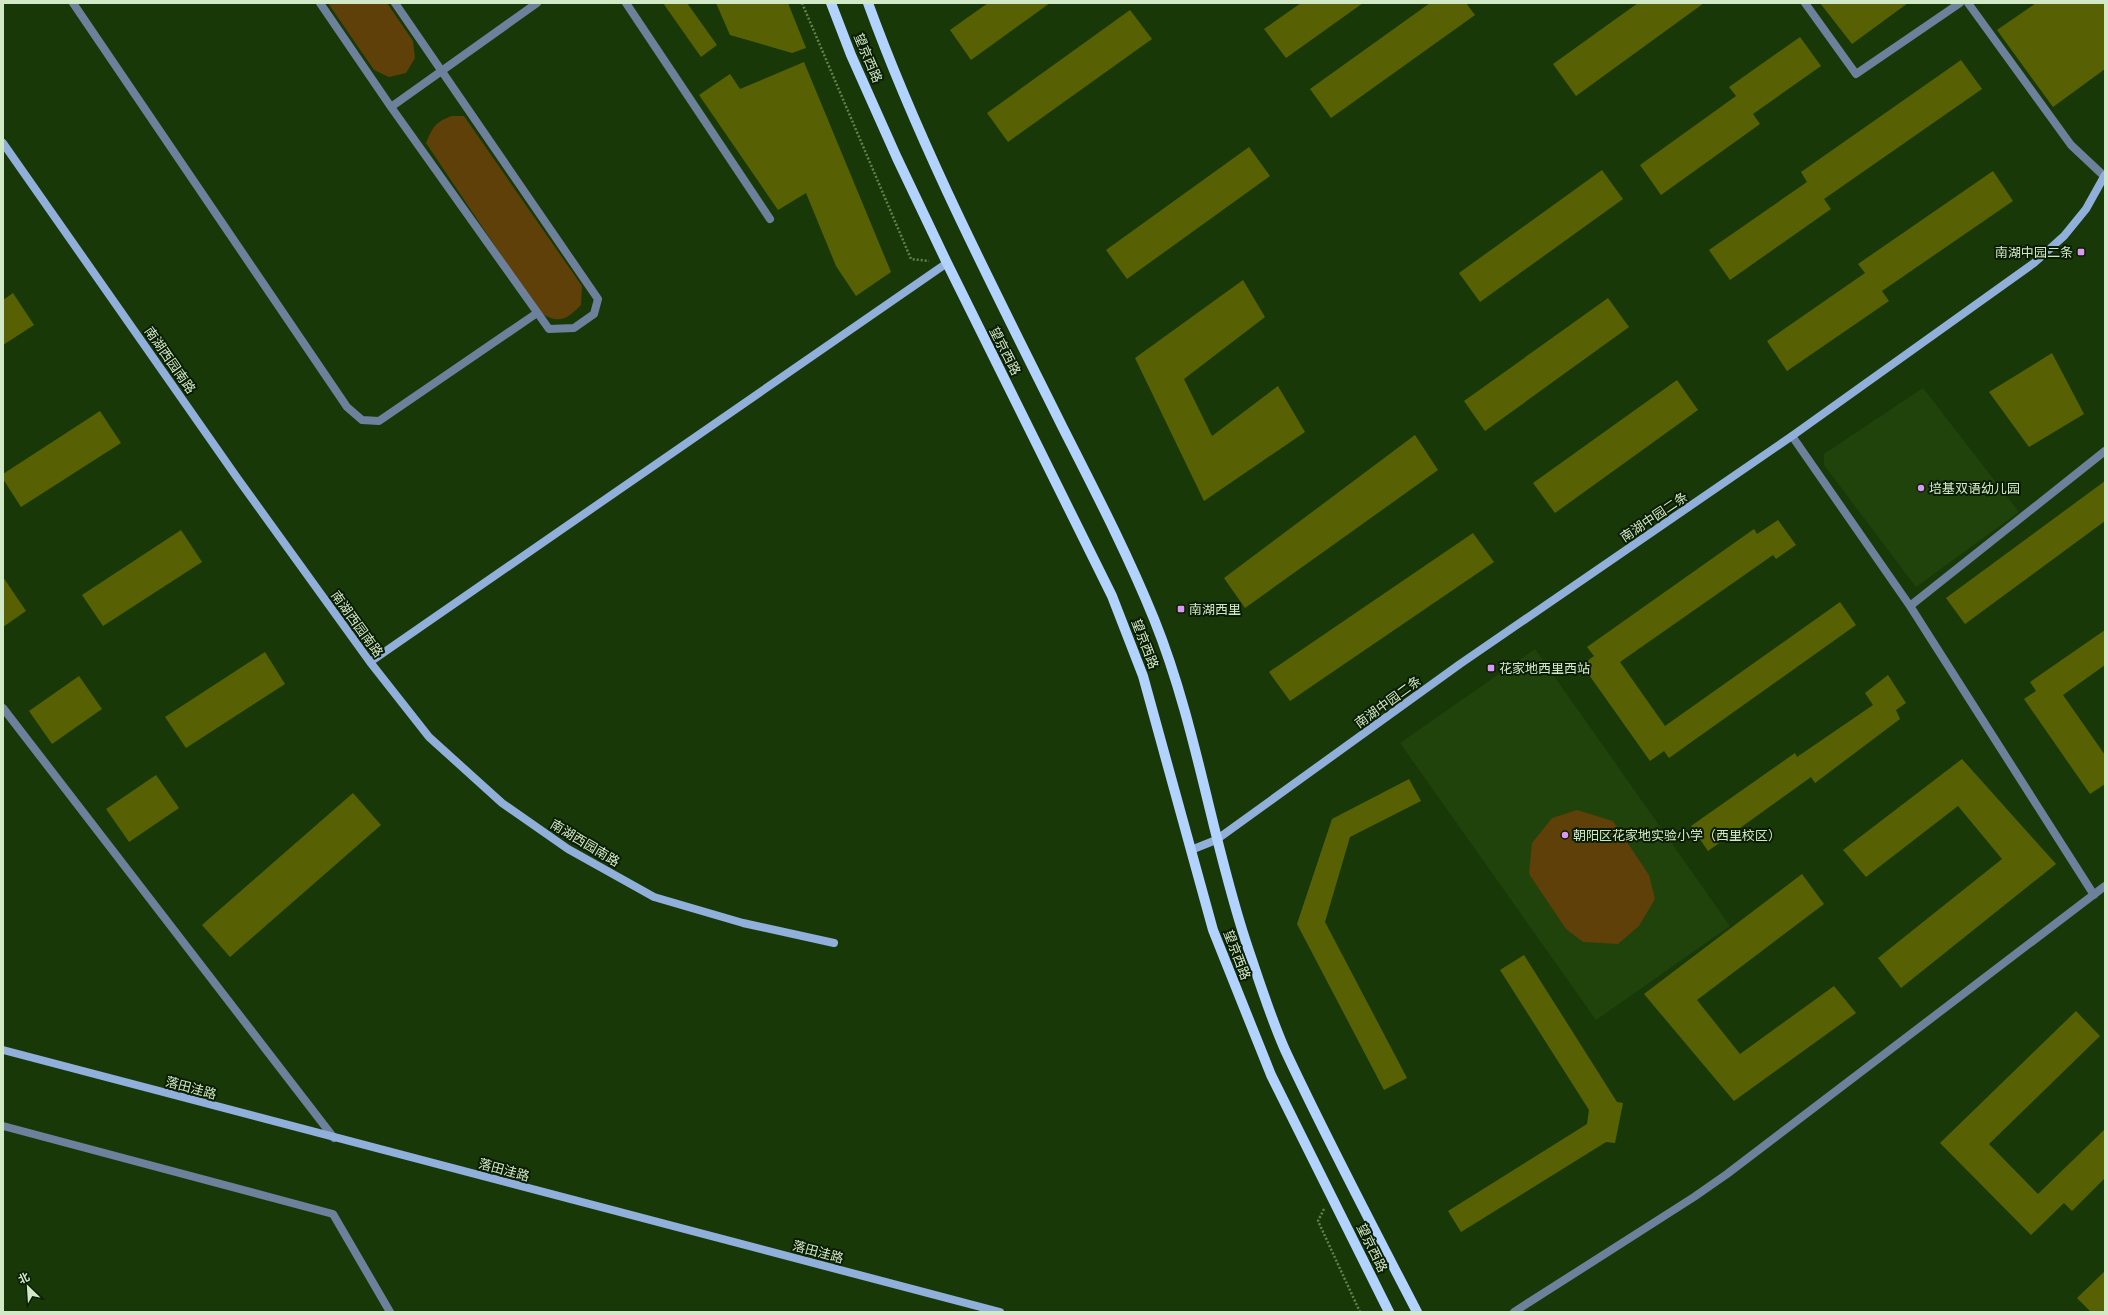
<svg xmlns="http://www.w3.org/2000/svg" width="2108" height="1315" viewBox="0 0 2108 1315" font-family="'Zilla Slab','Noto Sans SC',serif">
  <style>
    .built { fill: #1f430b }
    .green { fill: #5e4008 }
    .building { fill: #576104 }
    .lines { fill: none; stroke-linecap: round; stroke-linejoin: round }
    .path { stroke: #638055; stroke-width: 2.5; stroke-dasharray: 2 2; stroke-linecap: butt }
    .street { stroke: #6e819c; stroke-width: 8 }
    .secondary { stroke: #90afda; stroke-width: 8 }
    .primary { stroke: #b2d2ff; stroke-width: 10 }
    .poi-dot { fill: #dc99f4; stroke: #0b1d04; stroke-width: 1.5 }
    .labels { text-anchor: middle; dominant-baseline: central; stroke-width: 4; stroke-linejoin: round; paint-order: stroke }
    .street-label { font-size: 13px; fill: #d1e9c7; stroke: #0b1d04 }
    .poi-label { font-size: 13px; fill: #d1e9c7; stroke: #0b1d04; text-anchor: start }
  </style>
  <rect width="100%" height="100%" fill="#183907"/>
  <path class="built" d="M1923 388 2019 512 1916 587 1824 465V454Z
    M1535 649 1730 926 1596 1020 1400 743Z"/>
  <path class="green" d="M328 3H387L413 41 415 58 406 73 389 77 374 70Z
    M452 116H464L582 286 581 305C566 320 560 324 540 313L426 143C433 127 435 122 452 116Z
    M1577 810 1613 821 1649 875 1655 899 1639 926 1618 944 1583 942 1566 929 1529 874 1532 843 1552 818Z"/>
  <path class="building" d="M663 3H687L717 45 701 57Z
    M716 3H788L806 48 792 53 730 35Z
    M988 3H1050L971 60 950 30Z
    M1301 3H1363L1286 58 1264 29Z
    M1430 3H1466L1475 15 1331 118 1310 89Z
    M1638 3H1704L1576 96 1553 64Z
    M1820 3H1908L1852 44Z
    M2036 3H2105V69L2053 107 1997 30Z
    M1130 10 1152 39 1008 142 987 113Z
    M1800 37 1821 66 1753 114 1760 124 1661 195 1640 165 1736 96 1729 87Z
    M1961 60 1982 89 1824 199 1831 209 1730 280 1709 250 1807 182 1801 172Z
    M804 62 891 272 856 296 836 266 806 193 778 210 699 95 730 74 740 89Z
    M1249 147 1270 176 1127 279 1106 250Z
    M1602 170 1623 199 1480 302 1459 273Z
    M1993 171 2013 201 1882 291 1889 301 1787 371 1767 341 1865 273 1858 264Z
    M1243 280 1265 317 1184 379 1212 436 1278 386 1305 432 1204 501 1135 358Z
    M13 293 34 325 3 345V300Z
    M1608 298 1629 327 1485 431 1464 401Z
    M2052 353 2084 414 2029 447 1989 392Z
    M1677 380 1698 410 1555 513 1533 483Z
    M100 411 121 443 21 507 3 479V474Z
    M1415 435 1438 470 1245 608 1224 578Z
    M2105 481V521L1965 624 1946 598Z
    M1778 520 1796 545 1776 559 1773 555 1620 662 1665 726 1840 602 1856 625 1669 758 1664 751 1650 761 1582 665 1594 656 1587 647 1754 529 1757 534Z
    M181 530 202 562 103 626 82 595Z
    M1473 533 1494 562 1290 701 1269 672Z
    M3 577 26 611 3 627Z
    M2105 630V665L2063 695 2105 755V784L2090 794 2024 699 2036 691 2030 682Z
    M265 652 285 684 186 748 165 717Z
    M1888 675 1906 703 1896 710 1900 719 1815 783 1811 777 1708 851 1691 826 1795 753 1797 757 1873 705 1865 693Z
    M79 676 102 709 52 744 29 711Z
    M1962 759 2056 864 1901 988 1878 958 2002 859 1958 806 1866 877 1843 850Z
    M156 775 179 808 129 842 106 809Z
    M1409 779 1421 801 1350 837 1325 922 1407 1078 1384 1090 1297 924 1332 819Z
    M353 793 381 825 230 957 202 925Z
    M1802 874 1824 904 1697 1000 1740 1054 1834 986 1856 1013 1734 1101 1644 994Z
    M1524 955 1617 1102 1623 1103 1615 1143 1606 1142 1461 1232 1448 1211 1587 1124 1589 1110 1500 970Z
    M2076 1011 2100 1036 1989 1144 2038 1194 2105 1129V1178L2072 1211 2064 1203 2031 1235 1940 1143Z
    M2105 1271V1312H2091L2077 1298Z"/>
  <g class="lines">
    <path class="path" d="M802 3 911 259 929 261
      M1324 1209 1318 1221 1360 1312"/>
    <path class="street" d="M73 3 347 407 362 420 379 421 537 313
      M320 3 391 107
      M395 3 598 299 594 314 574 328 549 329 391 107 537 3
      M626 3 770 219
      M1805 3 1856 74 1960 3
      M1968 3 2071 145 2104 176
      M1792 436 1910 606 2094 895
      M1910 606 2105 451
      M3 708 334 1138
      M3 1126 333 1214 390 1312
      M1514 1312 1694 1197 1727 1174 2105 886"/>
    <path class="secondary" d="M3 143 238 479 370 662 429 737 502 803 568 849 654 897 743 923 834 943
      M370 662 947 263
      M1191 850 1216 840 1460 664 1792 436 2034 263 2064 236 2086 209 2105 175
      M3 1050 1000 1312"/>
    <path class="primary" d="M831 3 851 55 897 158 947 263 1112 596 1143 676 1213 930 1271 1075 1389 1312
      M868 3C922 151 995 291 1065 432 1096 493 1128 555 1154 619 1196 723 1211 836 1246 942 1258 978 1270 1016 1285 1050 1326 1138 1372 1225 1417 1312"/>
  </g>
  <g class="poi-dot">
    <rect x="2077" y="248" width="8" height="8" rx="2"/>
    <circle cx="1921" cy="488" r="4"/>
    <rect x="1177" y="605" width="8" height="8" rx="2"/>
    <rect x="1487" y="664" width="8" height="8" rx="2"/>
    <circle cx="1565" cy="835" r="4"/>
  </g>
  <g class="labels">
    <g class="street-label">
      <text transform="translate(868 58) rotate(67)">望京西路</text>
      <text transform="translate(1005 351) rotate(63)">望京西路</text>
      <text transform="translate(170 360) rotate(55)">南湖西园南路</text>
      <text transform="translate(1654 517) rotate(-34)">南湖中园二条</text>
      <text transform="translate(357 624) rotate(54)">南湖西园南路</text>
      <text transform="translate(1145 644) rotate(69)">望京西路</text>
      <text transform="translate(1388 702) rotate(-36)">南湖中园二条</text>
      <text transform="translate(585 843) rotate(31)">南湖西园南路</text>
      <text transform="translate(1237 955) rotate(69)">望京西路</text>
      <text transform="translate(191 1088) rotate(15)">落田洼路</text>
      <text transform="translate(504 1170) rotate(15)">落田洼路</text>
      <text transform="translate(1372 1248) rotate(64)">望京西路</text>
      <text transform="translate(818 1252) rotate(15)">落田洼路</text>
    </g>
    <g class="poi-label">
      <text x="2073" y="252" text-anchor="end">南湖中园二条</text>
      <text x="1929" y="488">培基双语幼儿园</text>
      <text x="1189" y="609">南湖西里</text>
      <text x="1499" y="668">花家地西里西站</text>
      <text x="1573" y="835">朝阳区花家地实验小学（西里校区）</text>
    </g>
  </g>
  <rect width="2108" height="1315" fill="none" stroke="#d1e9c7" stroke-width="8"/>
  <g transform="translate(28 1287) rotate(335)" stroke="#0b1d04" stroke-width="3" paint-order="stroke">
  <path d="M0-3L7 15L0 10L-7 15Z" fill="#d1e9c7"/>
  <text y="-6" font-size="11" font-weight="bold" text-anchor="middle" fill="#d1e9c7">北</text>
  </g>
</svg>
